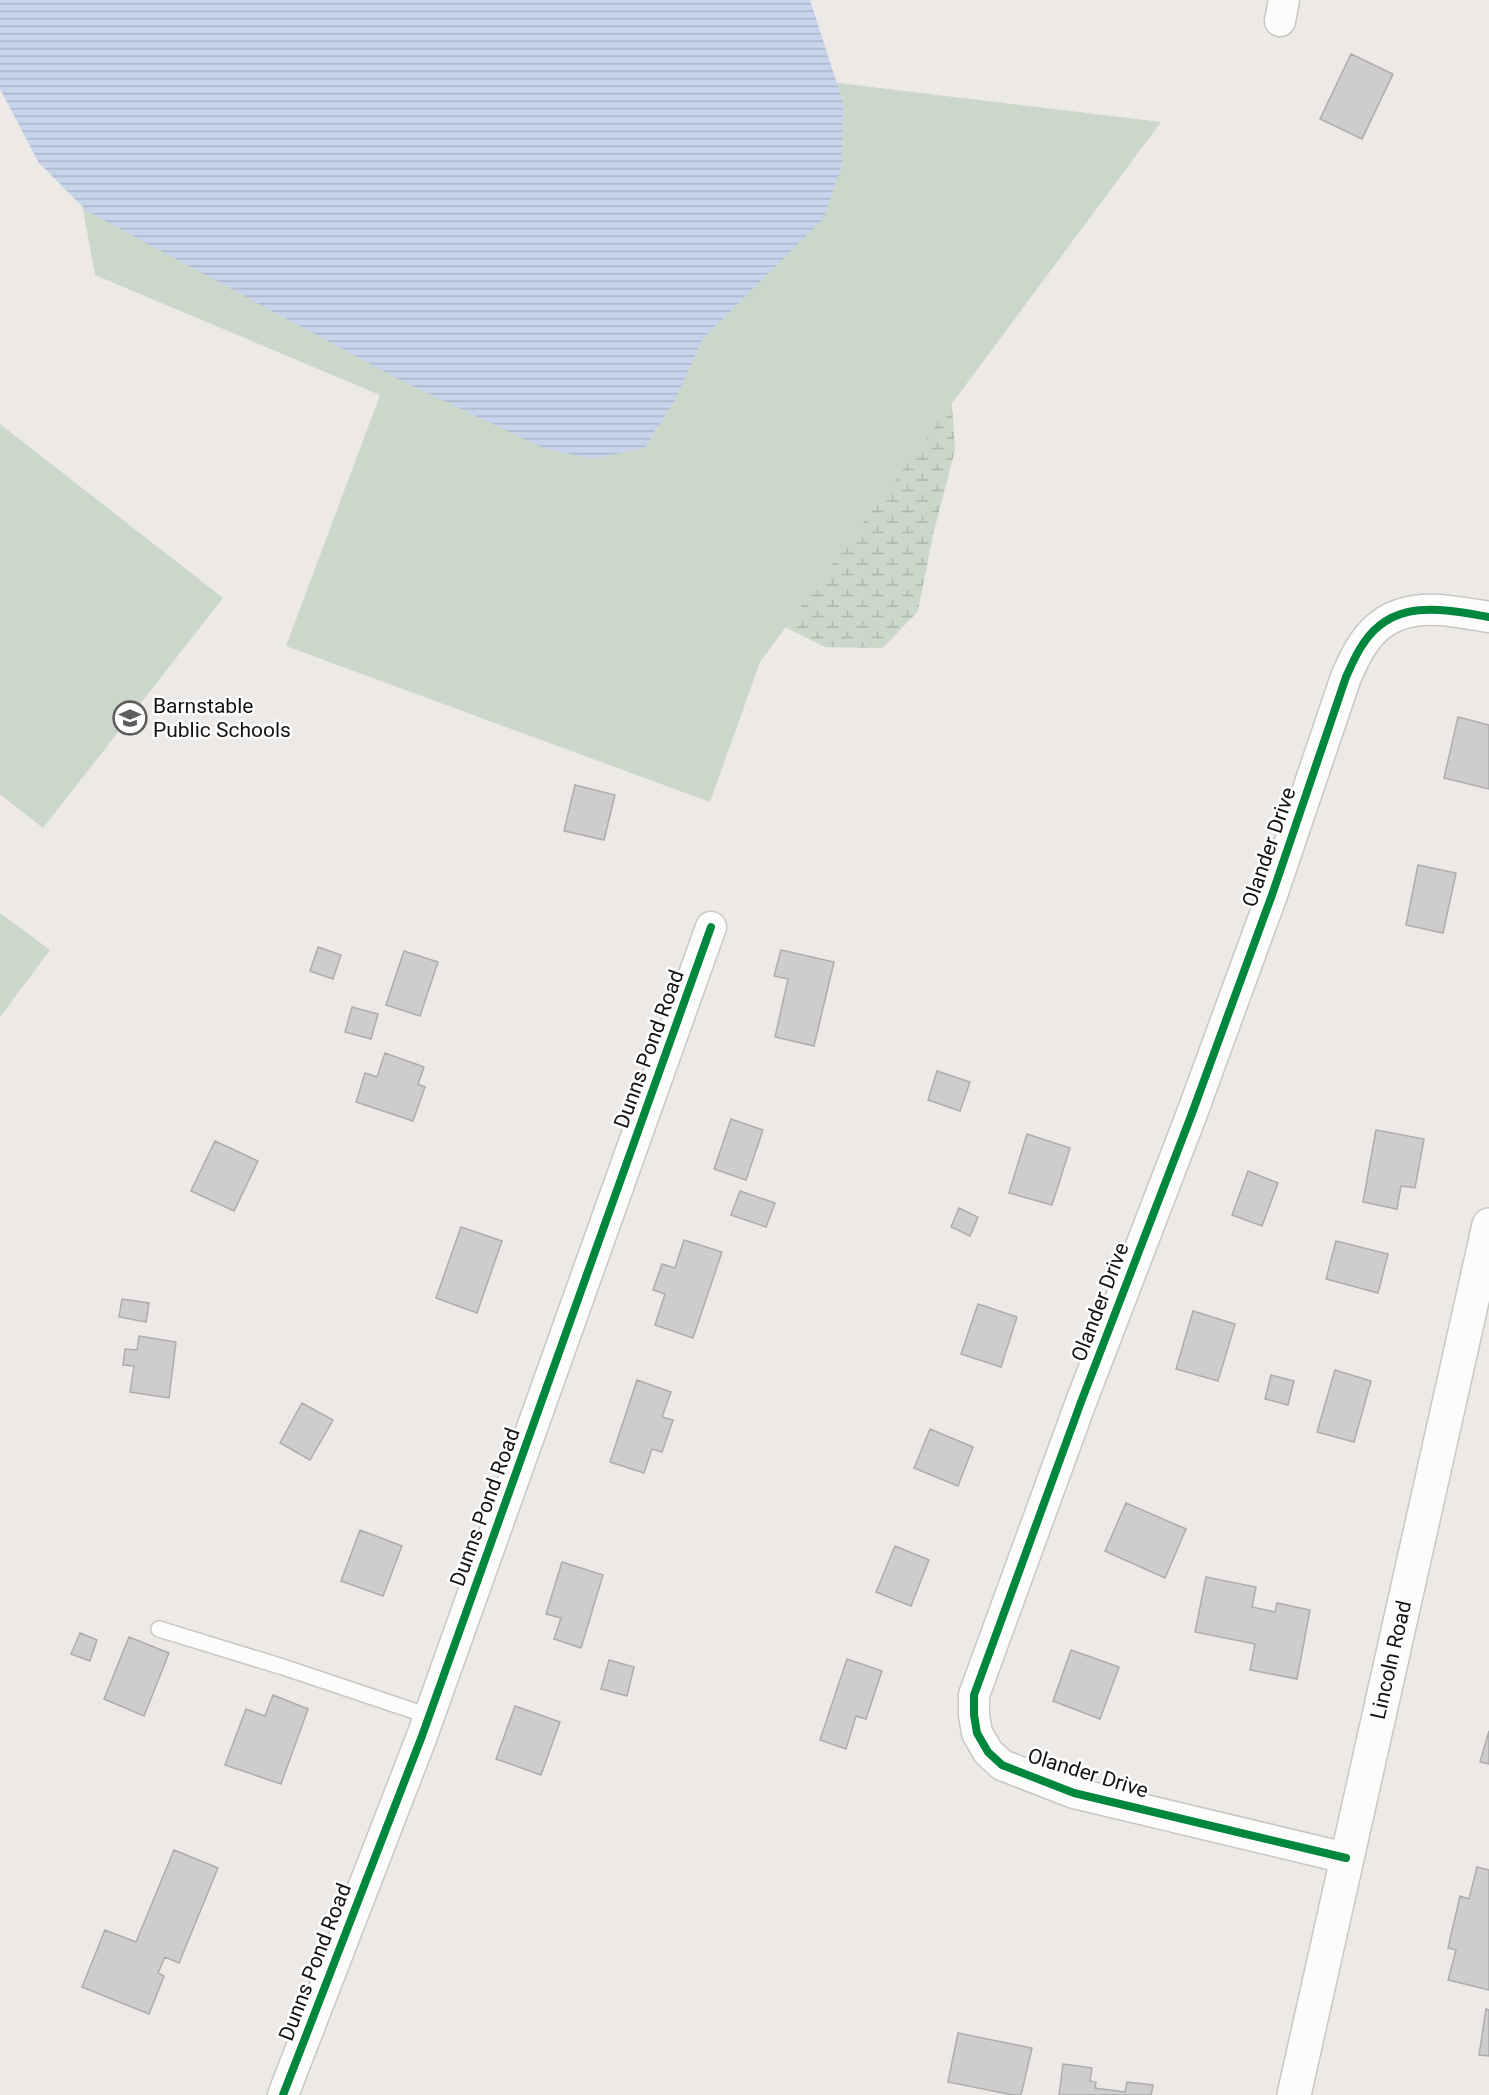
<svg xmlns="http://www.w3.org/2000/svg" width="1489" height="2095" viewBox="0 0 1489 2095" font-family="Roboto,sans-serif">
  <style>
    .wetland { fill: url(#wetland-marsh) }
    .green { fill: #cad7ca }
    .water { fill: url(#water-rules) }
    .building { fill: #cecccc; stroke: #aeacac; stroke-width: 1.5 }
    .lines { fill: none; stroke-linecap: round; stroke-linejoin: round }
    .lane-casing { stroke: #c9c7c5; stroke-width: 18 }
    .street-casing { stroke: #c9c7c5; stroke-width: 33 }
    .secondary-casing { stroke: #c9c7c5; stroke-width: 36 }
    .lane { stroke: #fcfcfb; stroke-width: 15 }
    .street { stroke: #fcfcfb; stroke-width: 30 }
    .secondary { stroke: #fcfcfb; stroke-width: 33 }
    .cycleway-casing { stroke: #fff; stroke-width: 11 }
    .cycleway { stroke: #00873e; stroke-width: 8 }
    .labels { text-anchor: middle; dominant-baseline: central; stroke-width: 5; stroke-linejoin: round; paint-order: stroke }
    .poi-label { font-size: 21px; fill: #141311; stroke: #fff; text-anchor: start }
    .street-label { font-size: 21px; fill: #141311; stroke: #fff }
  </style>
  <defs>
    <pattern id="wetland-marsh" width="20" height="14" patternUnits="userSpaceOnUse" patternTransform="scale(1.5)"><rect width="20" height="14" fill="#cad7ca"/><path d="M1 5h8M5 5V1M11 12h8M15 12V8" fill="none" stroke="#adb8ac"/></pattern>
    <pattern id="water-rules" width="6" height="5" patternUnits="userSpaceOnUse" patternTransform="scale(1.5)"><rect width="6" height="5" fill="#c7d4ec"/><path d="M0 2.5h6" fill="none" stroke="#aab5c9"/></pattern>
  </defs>
  <rect width="100%" height="100%" fill="#ece9e7"/>
  <path class="wetland" d="M949 364 955 450 933 535 918 611 883 648 825 647 747 608Z"/>
  <path class="green" d="M45 0 747 72 1161 122 760 662 710 802 286 646 380 395 95 275Z
    M0 424 223 598 43 828 0 794Z
    M0 913 50 950 0 1017Z"/>
  <path class="water" d="M0 0H810L843 102 842 164 824 218 703 338 675 400 644 448 592 459 543 448 400 380 87 211 39 163 0 89Z"/>
  <path class="building" d="M1351 54 1393 74 1362 139 1320 119Z
    M1458 717 1489 725V789L1444 778Z
    M575 785 615 795 604 840 564 831Z
    M1418 865 1456 873 1443 933 1406 925Z
    M318 947 341 955 333 979 310 971Z
    M781 950 834 962 814 1046 775 1037 788 979 774 976Z
    M404 951 438 962 420 1016 386 1005Z
    M352 1007 378 1014 371 1039 345 1032Z
    M385 1053 424 1067 418 1084 425 1087 413 1121 356 1102 365 1073 377 1077Z
    M937 1071 970 1082 960 1111 928 1100Z
    M731 1119 763 1130 746 1180 714 1169Z
    M1376 1130 1424 1139 1415 1188 1401 1186 1397 1209 1363 1202Z
    M1027 1134 1070 1148 1052 1205 1009 1193Z
    M215 1141 258 1161 234 1211 191 1191Z
    M1248 1171 1278 1183 1262 1226 1232 1215Z
    M740 1191 775 1203 766 1227 731 1215Z
    M959 1208 978 1217 970 1236 951 1227Z
    M461 1227 502 1241 477 1313 436 1298Z
    M684 1240 722 1252 693 1338 655 1325 665 1294 653 1290 662 1264 675 1268Z
    M1336 1241 1388 1254 1378 1293 1326 1279Z
    M122 1299 149 1303 146 1322 119 1317Z
    M978 1304 1017 1317 1001 1367 961 1354Z
    M1193 1311 1235 1324 1218 1381 1176 1369Z
    M139 1336 176 1342 169 1398 130 1392 134 1366 123 1365 125 1349 137 1350Z
    M1335 1370 1371 1381 1354 1442 1317 1432Z
    M1271 1375 1294 1381 1288 1405 1265 1399Z
    M637 1380 671 1392 662 1417 673 1420 662 1452 652 1449 644 1473 610 1462Z
    M302 1403 333 1420 310 1460 280 1443Z
    M930 1429 973 1447 958 1486 914 1468Z
    M1126 1503 1186 1529 1165 1578 1105 1551Z
    M360 1530 402 1546 383 1596 341 1581Z
    M895 1546 929 1560 911 1606 876 1592Z
    M562 1562 603 1575 581 1648 554 1639 561 1618 546 1614Z
    M1206 1577 1256 1587 1252 1607 1275 1612 1277 1603 1310 1610 1297 1679 1250 1670 1255 1644 1195 1632Z
    M80 1633 97 1640 90 1661 71 1654Z
    M129 1637 169 1653 144 1716 104 1699Z
    M1071 1650 1119 1667 1100 1719 1053 1701Z
    M847 1659 882 1671 866 1719 856 1716 846 1749 820 1740Z
    M609 1660 634 1667 627 1696 601 1689Z
    M273 1695 308 1709 281 1784 225 1765 246 1709 265 1716Z
    M515 1706 560 1722 541 1775 496 1759Z
    M1489 1731V1764L1480 1762Z
    M174 1850 218 1868 179 1963 165 1957 158 1973 164 1976 149 2014 82 1987 105 1930 136 1942Z
    M1477 1867 1489 1870V1990L1448 1980 1456 1950 1448 1948 1460 1896 1469 1899Z
    M1486 2009 1489 2010V2056L1479 2055Z
    M958 2033 1032 2048 1021 2095H1013L948 2082Z
    M1063 2064 1092 2068 1090 2081 1096 2082 1095 2088 1125 2092 1127 2082 1153 2085 1151 2095H1059Z"/>
  <g class="lines">
    <defs>
      <path id="lane" d="M159 1629 283 1667 429 1716"/>
      <path id="street" d="M1280 21 1284 0
        M1346 1858 1074 1793 1002 1765 988 1752 977 1733 974 1715V1695L1081 1402 1191 1116 1272 895 1346 677C1351 666 1356 654 1363 644 1393 598 1442 609 1489 617
        M283 2095 422 1736 711 927"/>
      <path id="secondary" d="M1294 2095 1489 1225"/>
    </defs>
    <use href="#lane" class="lane-casing"/>
    <use href="#street" class="street-casing"/>
    <use href="#secondary" class="secondary-casing"/>
    <use href="#lane" class="lane"/>
    <use href="#street" class="street"/>
    <use href="#secondary" class="secondary"/>
    <defs>
      <path id="cycleway" d="M1346 1858 1074 1793 1002 1765 988 1752 977 1733 974 1715V1695L1081 1402 1191 1116 1272 895 1346 677C1351 666 1356 654 1363 644 1393 598 1442 609 1489 617
        M283 2095 422 1736 711 927"/>
    </defs>
    <use href="#cycleway" class="cycleway-casing"/>
    <use href="#cycleway" class="cycleway"/>
  </g>
  <defs>
    <symbol id="school-ring" viewBox="-11 -11 22 22"><circle r="9.5" fill="#fff" stroke="#605e5c" stroke-width="1.5"/><path d="M0-5L7-2L0 1L-7-2ZM-4 1L0 2.5L4 1V4Q0 6-4 4Z" fill="#605e5c"/></symbol>
  </defs>
  <g fill-rule="evenodd">
    <use href="#school-ring" x="111" y="699" width="38" height="38"/>
  </g>
  <g class="labels">
    <g class="poi-label">
      <text x="153" y="706">Barnstable<tspan x="153" dy="24">Public Schools</tspan></text>
    </g>
    <g class="street-label">
      <text transform="translate(1269 847) rotate(-71)">Olander Drive</text>
      <text transform="translate(649 1049) rotate(-70)">Dunns Pond Road</text>
      <text transform="translate(1100 1302) rotate(-69)">Olander Drive</text>
      <text transform="translate(485 1507) rotate(-70)">Dunns Pond Road</text>
      <text transform="translate(1391 1660) rotate(-77)">Lincoln Road</text>
      <text transform="translate(1088 1773) rotate(17)">Olander Drive</text>
      <text transform="translate(315 1962) rotate(-69)">Dunns Pond Road</text>
    </g>
  </g>
</svg>
